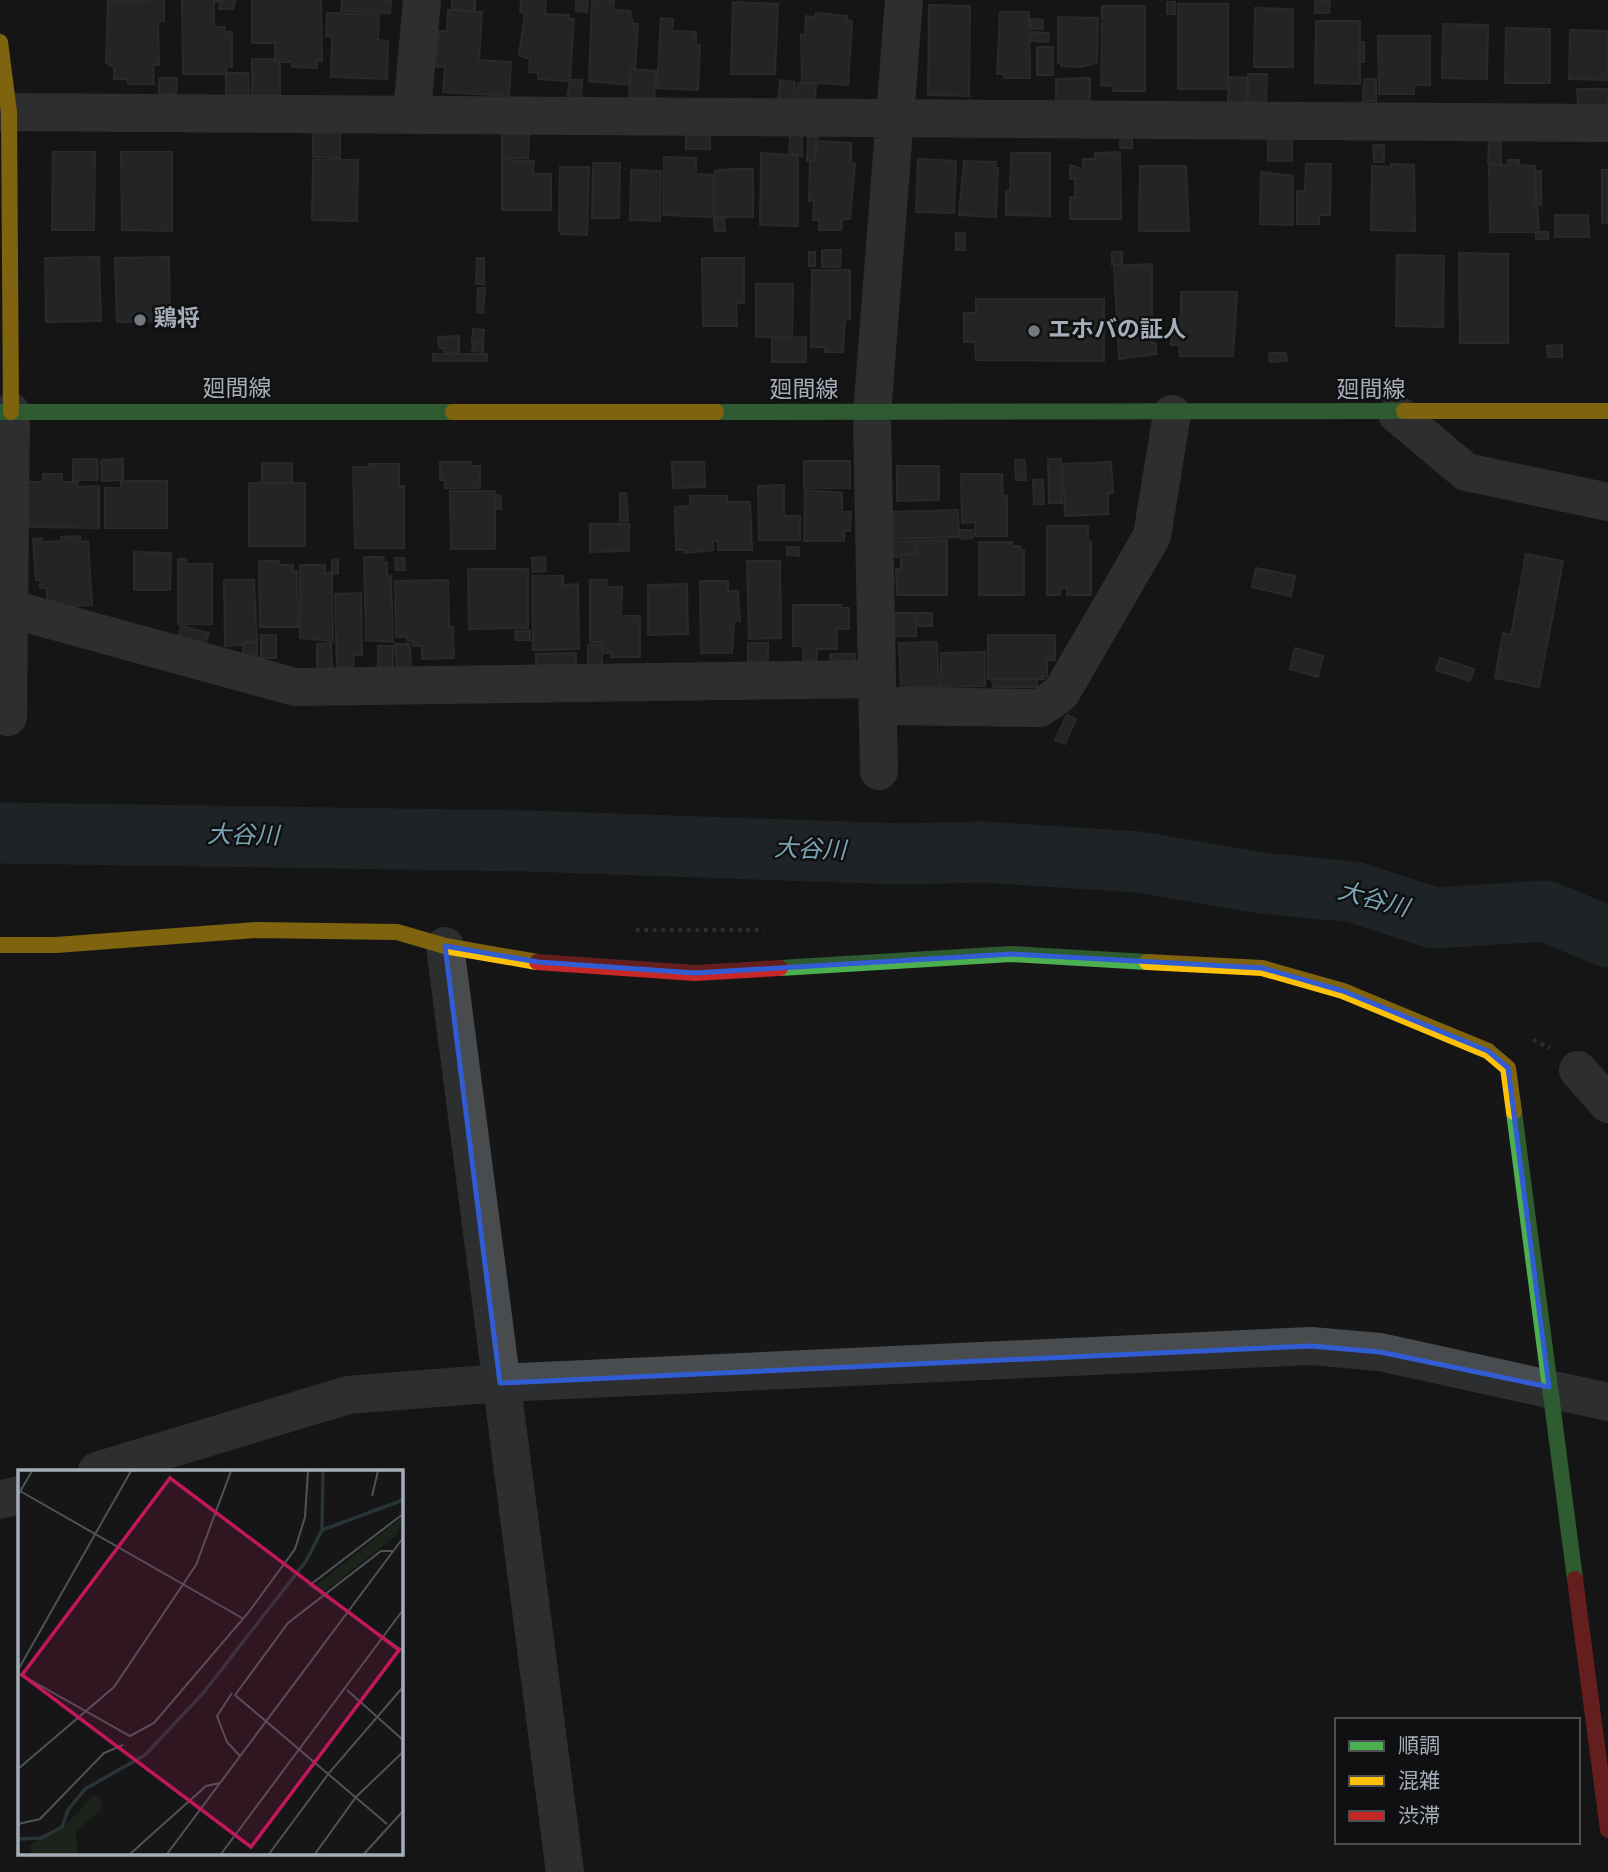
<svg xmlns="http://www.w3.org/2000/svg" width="1608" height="1872" viewBox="0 0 1608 1872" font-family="Overpass,'Noto Sans JP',sans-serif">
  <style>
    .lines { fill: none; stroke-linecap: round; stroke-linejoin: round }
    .river { stroke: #283438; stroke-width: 61 }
    .building { fill: #343537; stroke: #3e4042; stroke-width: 2 }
    .path { stroke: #4b4d50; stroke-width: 4.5; stroke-dasharray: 3.5 5; stroke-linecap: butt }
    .street { stroke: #494c4f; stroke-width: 38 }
    .fast { stroke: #4caf50; stroke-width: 16 }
    .slow { stroke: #ffc107; stroke-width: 16 }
    .jam { stroke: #c62828; stroke-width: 16 }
    .marked { fill: none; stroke: #315cd3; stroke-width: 5; stroke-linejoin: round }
    .poi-dot { fill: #73797f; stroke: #101012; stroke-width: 2.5 }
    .labels { text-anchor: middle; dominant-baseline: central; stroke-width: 5; stroke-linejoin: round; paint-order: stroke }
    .poi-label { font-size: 23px; font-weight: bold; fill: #a5aeb8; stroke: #101012; text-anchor: start }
    .street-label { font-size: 23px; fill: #a5aeb8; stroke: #101012 }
    .water-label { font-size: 24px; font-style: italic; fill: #7aa5b5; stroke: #101012 }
    .inset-river { fill: none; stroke: #283438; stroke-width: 3.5 }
    .inset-road { fill: none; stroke: #4f5357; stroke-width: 2 }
    .view { fill: #c2185b; fill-opacity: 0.15; stroke: #c2185b; stroke-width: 3.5 }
    .inset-edge { fill: none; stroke: #a5aeb8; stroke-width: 3.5 }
  </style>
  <rect width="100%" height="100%" fill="#161616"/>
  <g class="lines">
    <path class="river" d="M0 833 529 841 902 854 983 852 1139 862 1261 883 1354 892 1434 918 1545 911 1608 937"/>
  </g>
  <path class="building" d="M164 0V21L158 22 159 65H153L154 84H128V79H114V67L106 63 108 1Z
    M182 0H235L233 9H219L220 2H214V27H225L224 32H232V67H226V74H183Z
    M252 0H321L322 61H317V68L292 67V62H275V43H252Z
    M342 0H391L390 13 341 11Z
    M452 0H475V11L452 10Z
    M521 0H546L545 14 569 15 568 19H574L570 81 538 79V73L529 72 530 59 519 55 525 13 520 12Z
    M576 0H588L587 12 576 11Z
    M592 0H614L613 10 630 11 633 24H638L635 69 631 68 630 85 589 81Z
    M1315 0 1330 1 1329 13H1315Z
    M733 2 778 4 775 74H731Z
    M1167 2H1175V14H1167Z
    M1178 4H1228V89H1178Z
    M929 5 970 6 969 96 928 95Z
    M1102 6H1145V91H1113V86L1101 85Z
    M1255 8 1293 9V67H1254Z
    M448 10 482 12 479 60 511 62 509 96 443 92 445 67 436 66 439 31H447Z
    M1000 12H1029L1030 78H1004V74H997Z
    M327 13 379 15 378 40 388 41 387 79 331 77 332 36H326Z
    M816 13 847 16V20L852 21 848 85 802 82 801 34 805 35 806 16 815 17Z
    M1058 17 1098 18 1097 63 1080 67 1061 66V63H1058Z
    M661 18 673 19 672 31 696 32V45H700L698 90 657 88Z
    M1031 19 1043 20V29H1031Z
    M1316 21H1360V84L1315 83Z
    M1443 24 1488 25 1487 79 1442 78Z
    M1506 28 1550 29V83H1505Z
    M1570 30 1608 31V80L1569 79Z
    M1032 32 1049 33 1048 42 1031 41Z
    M1378 36H1430V85H1414V94H1379Z
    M1360 42H1364V62H1359Z
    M1037 47H1053V75H1037Z
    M252 59H275V62H280V98H252Z
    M631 69 656 71 654 99 629 98Z
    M226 73H248L249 98H226Z
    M1248 74H1267L1266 105H1248Z
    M1229 77 1247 78 1246 104 1228 103Z
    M159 78H177L176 94H159Z
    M1090 78V102L1056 103V79Z
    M1364 79H1376V101H1363Z
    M570 80H582L581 101 567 100Z
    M780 80 795 82 794 103 778 102Z
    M798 83H816L815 103 796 102Z
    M1577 89H1608V107L1578 106Z
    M313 131H340V158L313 157Z
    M502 132 529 133 528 158H502Z
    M790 134H802V156L789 153Z
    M686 136H710V149H686Z
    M808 137H818L815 160 807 161Z
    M1132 137V148H1120V138Z
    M1268 138H1292V161H1268Z
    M1489 138H1501V164H1488Z
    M815 141 851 143V163L855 164 850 219H842L841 230H819V220H813L814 201H809L810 161 815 160Z
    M1373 145H1384V162H1374Z
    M53 152H95L94 230H52Z
    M121 152H172V231L122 230Z
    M1120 152 1121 219H1070V197H1075V179H1070V165L1083 169V159H1095V153Z
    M761 153 798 156V226L760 225Z
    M1011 153H1050V216L1006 215V191H1010Z
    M664 157 696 158V174L713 175V217L663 215Z
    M918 159 956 161 954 213 916 212Z
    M313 160H358L357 221 312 220Z
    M502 160 534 161 533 174H551V210H502Z
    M1508 160H1519V165L1535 166 1539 232H1490L1489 165H1508Z
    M964 161 996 162 995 168H998L996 217 959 215Z
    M593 163H620L619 218H592Z
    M1306 164H1331L1330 215H1319V224H1297V191H1305Z
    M1391 164 1414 165 1415 231 1371 230 1372 166 1391 167Z
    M1140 166H1186L1189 231H1139Z
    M560 167H589L587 235 561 234 559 231Z
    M730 169H753V217H715V171Z
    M631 170 661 171 660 221 630 220Z
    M1602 170H1608V223H1602Z
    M1535 171H1541V205L1535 204Z
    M1261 172 1293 176V225L1260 224Z
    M1555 215H1588L1589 237H1555Z
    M724 218 725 231H715L714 219Z
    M1536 232H1548V239H1536Z
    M956 233H965V250H956Z
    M822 250H841L840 267H822Z
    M809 252H815V266H809Z
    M1112 252H1122V265H1112Z
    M1459 253 1508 254V343H1460Z
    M1397 255 1444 256 1443 327 1396 326Z
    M99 257 101 321 46 322 45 258Z
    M169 257 170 321 117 322 115 258Z
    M477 258H484V284H476Z
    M702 258H744V303H736L737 326H703Z
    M1152 264V343H1156V354L1119 359 1114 266Z
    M812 270H850V319L845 320 843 352H825V347H811Z
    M756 284H793L792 337H756Z
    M478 288H485L483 313 477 312Z
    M1181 292H1237L1233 356H1180L1179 345H1171V317H1181Z
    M976 299H1104V361L976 360 975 342H964V313H976Z
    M473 329 484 330 483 343H472Z
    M459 336V354H445L444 348H439L438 337Z
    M806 337V362H772V338Z
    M473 343H483V352L472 351Z
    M1562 345V357H1548L1547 346Z
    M1269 353H1286L1287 361 1270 362Z
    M433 354H487V361H433Z
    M73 459H97L98 480H73Z
    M123 459V480L102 481 101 460Z
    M1048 459H1061L1062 503H1049Z
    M1015 460H1025L1026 480H1016Z
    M804 461H850V488H804Z
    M440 462H471V466H480V488H445V480H440Z
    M672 462H704L705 487 673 488Z
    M1111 462 1113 493 1108 494V514L1065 516 1063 464Z
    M262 463H292V483H262Z
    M369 464H399V486H404V548H355L353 467H369Z
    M897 466H939V500L897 501Z
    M43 474H62V482H78L77 487 99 486V528L27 527V482H43Z
    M961 474H1002L1003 497 1007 496V536H975V522L962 523Z
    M1043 479 1044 504H1034L1033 480Z
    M121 481H167V528H105V488H121Z
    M249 483H305V546H249Z
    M784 485V516H800V540H759L758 486Z
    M805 490 842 493V512H851L850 531H844V541H804Z
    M450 491H495V549H451Z
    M620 493H626L628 521H620Z
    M495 495 501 496V509H495Z
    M690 496H727V502H750L752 550H718V541H713V550L685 553V550H676L675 507 690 506Z
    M958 510 959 537 894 539 893 512Z
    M590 524H629V551L590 552Z
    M1047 526H1088V542H1091V595H1067V588H1060V595H1047Z
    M960 530H972L973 538 961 539Z
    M80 536V542L88 541 92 605 75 606V609L55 605 54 600H47V588H40V580H36L33 539 42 538V542L61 541V537Z
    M947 540V595H897L896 569H901V554H916L915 541Z
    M915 541 916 554 891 557V542Z
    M979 542H1012V546H1020L1021 550H1024V595H979Z
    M787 547H799V556L787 555Z
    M134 552 171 553 170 590H134Z
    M1526 554 1563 561 1539 687 1495 678 1503 633 1511 635Z
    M364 557H384L383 562H387V577L391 576 393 642 366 640Z
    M545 557 546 571 533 572 532 558Z
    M395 558H404L405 570H396Z
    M178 559H186V564H212V624H178Z
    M338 559V574H332V560Z
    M259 561H279V565H293V571H297L298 627H260Z
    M747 561H780L781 638 749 639Z
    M300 565H325V573H332L333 641 300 638Z
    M1256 568 1295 576 1291 596 1252 587Z
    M468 569H528V628L469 629Z
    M532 576H563V585L578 584 579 649 533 650Z
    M224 580H254L257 642 225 646Z
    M448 580 449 627H453L454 658 422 659V646H413V641H408L407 637H396L395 581Z
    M590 580H607L606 587H622L621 616H640V657H611V653H603V643L590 642Z
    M700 581H728V591H738L740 621H734L732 653H701Z
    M687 584 688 634 648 635V585Z
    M361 593 362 655H354L353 667H337L335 594Z
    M793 605H841V608H849V629H837V649H817V660H803V646H793Z
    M894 613H916V636H894Z
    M917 613H932V626H917Z
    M181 626 209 633 205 645 178 638Z
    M515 631H530V640H516Z
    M261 635H276V658H261Z
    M988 635H1055V660H1047V676H1044V679H988Z
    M243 642H257V657H243Z
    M937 642 939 687 901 688 899 643Z
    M331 643 332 669 317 670V644Z
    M748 643H768V665H748Z
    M395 644H410L411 668 397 670Z
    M588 645H602V668H588Z
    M378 646H393V669H378Z
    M1295 648 1323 656 1318 677 1290 669Z
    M985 652V686L941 687V653Z
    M576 653V668L536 669V654Z
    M830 654H855V660L830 666Z
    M1440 658 1474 669 1470 681 1436 670Z
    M992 679H1037V687H993Z
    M1067 715 1076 719 1065 744 1055 740Z"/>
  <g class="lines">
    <path class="path" d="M636 930H764
      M1533 1040 1550 1048"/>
    <path class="street" d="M0 112 1608 123
      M412 113 422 0
      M1397 414 1466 472 1608 502
      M0 606 295 687 877 679 872 414 904 0
      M877 682 879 771
      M878 706 1040 708 1061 693 1152 536 1172 414
      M0 715 8 717 11 412
      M445 946 565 1872
      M1578 1070 1608 1104
      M97 1471 348 1395 500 1383 1311 1346 1380 1352 1608 1402
      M0 1500 19 1495"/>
    <path class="fast" d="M0 412H453
      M716 412 1404 411
      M780 968 1011 954 1147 962
      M1514 1112 1575 1579"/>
    <path class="slow" d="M0 42 9 112 11 412
      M1404 411H1608
      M453 412H716
      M0 945H56L256 930 397 932 445 946 537 962
      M1147 962 1262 968 1343 991 1488 1051 1508 1068 1514 1112"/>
    <path class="jam" d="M537 962 695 973 780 968
      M1575 1579 1608 1830"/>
  </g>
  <path d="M0 0H1608V1872H0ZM445 946 538 962 695 973 1011 954 1262 968 1343 991 1488 1051 1508 1068 1549 1387 1380 1352 1311 1346 500 1383Z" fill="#161616" fill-opacity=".55" fill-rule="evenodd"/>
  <path class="marked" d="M445 946 538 962 695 973 1011 954 1262 968 1343 991 1488 1051 1508 1068 1549 1387 1380 1352 1311 1346 500 1383Z"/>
  <g class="poi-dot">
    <circle cx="140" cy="320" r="7"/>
    <circle cx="1034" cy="331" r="7"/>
  </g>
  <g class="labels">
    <g class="poi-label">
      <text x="154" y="320">鶏将</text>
      <text x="1048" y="331">エホバの証人</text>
    </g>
    <g class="street-label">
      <text x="237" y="390">廻間線</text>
      <text x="804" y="391">廻間線</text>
      <text x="1371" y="391">廻間線</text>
    </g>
    <g class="water-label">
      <text transform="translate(243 837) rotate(1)">大谷川</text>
      <text transform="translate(810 851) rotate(2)">大谷川</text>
      <text transform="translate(1373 901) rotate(15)">大谷川</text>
    </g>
  </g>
  <g transform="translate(18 1470)">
    <rect width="385" height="385" fill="#161616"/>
    <path d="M385 47 379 65 306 122 298 115ZM76 325 84 331V339L58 361 59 384H13V374L44 359Z" fill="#1c231b"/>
    <path class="inset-river" d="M304 60 385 30M0 369 23 368 44 357 50 340 67 319 127 285 186 222 288 91 304 60 305 1"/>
    <path class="inset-road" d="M2 21 224 148M0 25 14 1M354 26 360 1M385 44 292 115 385 181M0 200 113 1M0 203 112 266 136 253 230 143 277 79 287 47 290 1M329 220 385 270M214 223 199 246 209 272 222 286M0 299 96 217 178 95 213 1M0 354 22 349 86 283 105 275M369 354 217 225 270 153 363 81H376M112 384 188 316 202 313M149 384 385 68M203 384 385 140M251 384 311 303 385 217M297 384 338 327 385 282M346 384 385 341"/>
    <path class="view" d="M152 8 381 180 233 377 4 205Z"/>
    <rect width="385" height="385" class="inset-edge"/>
  </g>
  <rect x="1335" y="1718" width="245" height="126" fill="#101012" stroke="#4c4f54" stroke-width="2"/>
  <rect x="1349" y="1741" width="35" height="10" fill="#4caf50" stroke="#4c4f54" stroke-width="2"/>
  <text x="1398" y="1753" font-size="21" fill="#a5aeb8">順調</text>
  <rect x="1349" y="1776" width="35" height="10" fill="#ffc107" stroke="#4c4f54" stroke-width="2"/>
  <text x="1398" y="1788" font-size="21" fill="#a5aeb8">混雑</text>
  <rect x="1349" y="1811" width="35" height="10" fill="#c62828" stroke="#4c4f54" stroke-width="2"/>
  <text x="1398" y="1823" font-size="21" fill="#a5aeb8">渋滞</text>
</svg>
